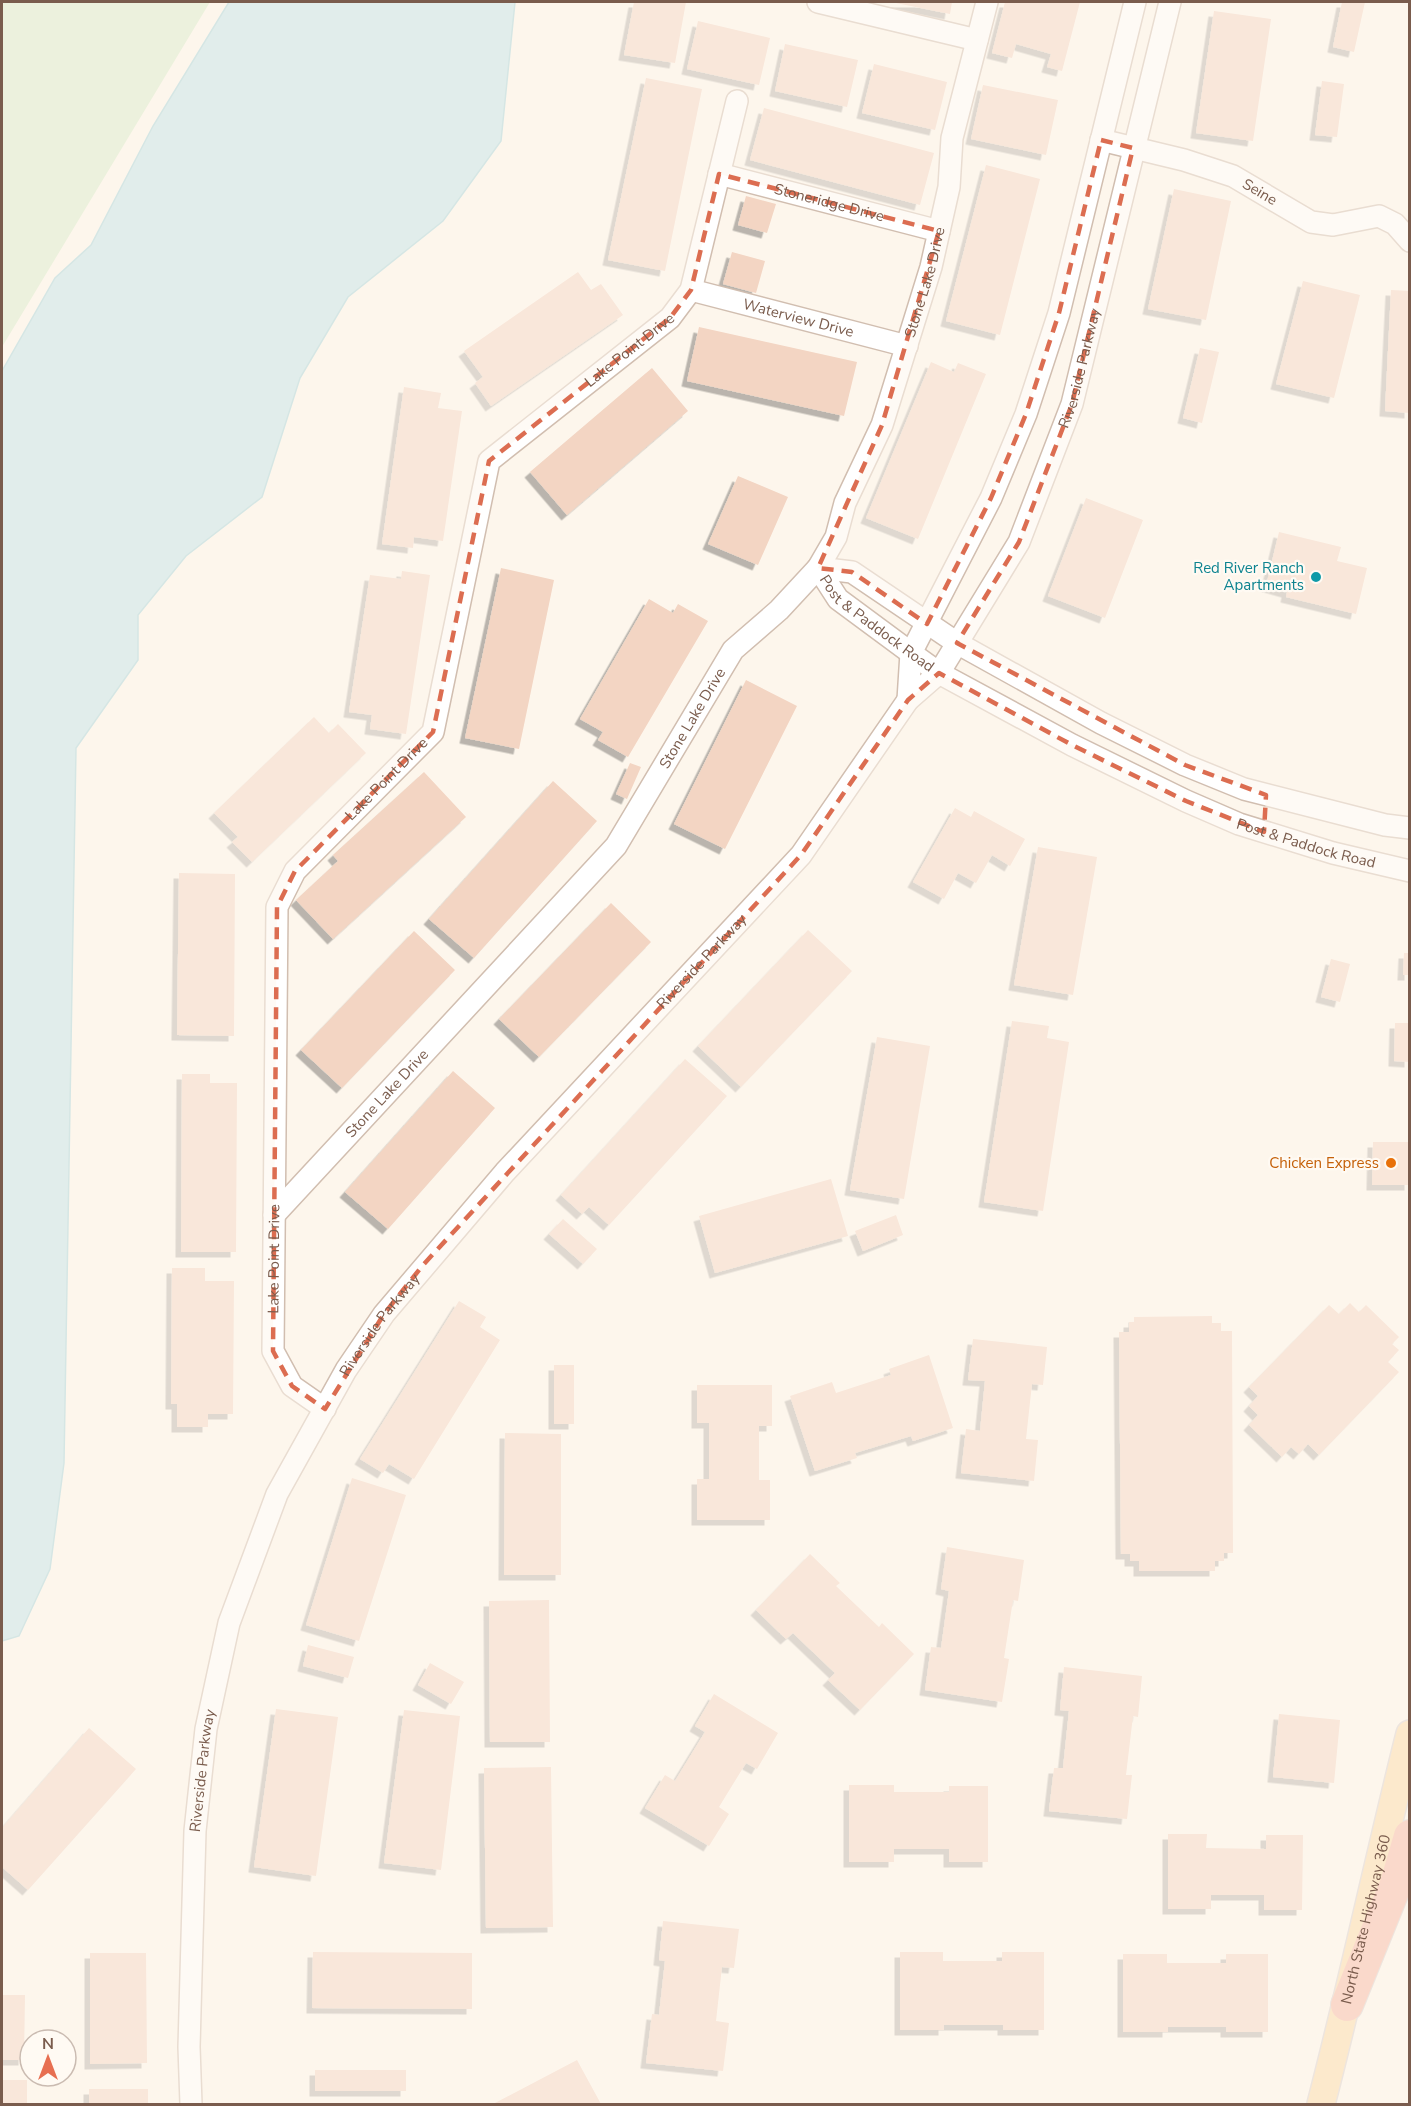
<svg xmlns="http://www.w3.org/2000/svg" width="1411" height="2106" viewBox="0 0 1411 2106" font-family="'Nunito Sans',sans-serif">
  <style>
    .green { fill: #d8ecc9 }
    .water { fill: #bfe3e8; stroke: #a5d3da; stroke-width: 1.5 }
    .building { fill: #f3d5c3; filter: url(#shadow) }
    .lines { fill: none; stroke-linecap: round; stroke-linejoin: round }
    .minor-casing { stroke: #d1beb0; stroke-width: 24 }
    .major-casing { stroke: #dad1cd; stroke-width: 30 }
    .highway-casing { stroke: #dad1cd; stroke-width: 34 }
    .minor { stroke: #fff; stroke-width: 21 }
    .major { stroke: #fbd9a5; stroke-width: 27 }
    .highway { stroke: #f7b7a3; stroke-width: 32 }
    .marked { fill: none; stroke: #dc6d51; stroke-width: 4.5; stroke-dasharray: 12 8; stroke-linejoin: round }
    .culture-dot { fill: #0f9aa8; stroke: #fffaf3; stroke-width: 2 }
    .food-dot { fill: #e8710a; stroke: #fffaf3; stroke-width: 2 }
    .labels { text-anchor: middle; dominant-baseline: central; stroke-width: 4.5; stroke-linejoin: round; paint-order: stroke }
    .street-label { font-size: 15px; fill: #7a5c4d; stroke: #fffaf3 }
    .culture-label { font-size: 15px; fill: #0d838f; stroke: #fffaf3; text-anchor: end }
    .food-label { font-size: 15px; fill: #c56008; stroke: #fffaf3; text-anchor: end }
  </style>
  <defs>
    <filter id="shadow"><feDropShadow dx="-5.5" dy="5.5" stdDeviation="0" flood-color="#0004"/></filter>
  </defs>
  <rect width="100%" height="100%" fill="#fdf6ec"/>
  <path class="green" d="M2 2H210L2 347Z"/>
  <path class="water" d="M229 2H515L501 141 443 221 348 297 300 378 262 497 186 556 138 615V660L76 748 64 1463 50 1569 19 1636 2 1641V371L55 278 91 245 153 126Z"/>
  <path class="building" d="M634 2H686L675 63 624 55Z
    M1005 2H1080L1062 71 1047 67 1051 54 1016 44 1012 58 992 53Z
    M1342 2H1365L1354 52 1333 47Z
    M896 3V2H952L950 14Z
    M1214 11 1271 19 1253 141 1196 133Z
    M698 21 770 38 759 85 687 69Z
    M785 44 858 60 847 107 775 91Z
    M874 64 947 82 935 130 862 113Z
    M646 78 702 89 665 271 608 260Z
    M1322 81 1344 84 1337 137 1315 135Z
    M983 85 1058 100 1046 155 971 139Z
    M764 108 934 153 920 205 750 160Z
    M986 165 1040 179 1000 335 946 321Z
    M1174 189 1231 201 1206 320 1148 309Z
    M746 196 776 204 767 233 738 225Z
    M732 252 765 261 756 293 723 284Z
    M578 272 591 290 601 284 623 315 491 406 475 383 483 377 464 351Z
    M1303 281 1360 295 1334 398 1276 384Z
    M1391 290 1410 291V413L1385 411Z
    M699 327 857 362 844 416 687 381Z
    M1200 348 1219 352 1202 423 1183 418Z
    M931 362 954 372 958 363 986 374 918 539 866 518Z
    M652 368 688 411 567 515 530 472Z
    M404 387 441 393 438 408 462 411 443 541 414 537 413 548 382 544Z
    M738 476 788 497 758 565 708 544Z
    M1086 498 1143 520 1105 618 1048 596Z
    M1279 532 1341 547 1337 561 1367 568 1356 614 1286 597 1287 592 1266 586Z
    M501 568 554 580 519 749 465 738Z
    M402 571 430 575 406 734 370 729 372 715 349 712 370 575 401 579Z
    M649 599 673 613 678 604 708 621 628 757 598 740 603 732 580 719Z
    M746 680 797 706 725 849 674 824Z
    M314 717 329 733 338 724 366 753 252 862 232 842 238 837 214 813Z
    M630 763 641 767 627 799 616 794Z
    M424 772 466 817 333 939 296 900 338 861 333 855Z
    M553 781 597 821 474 958 429 919Z
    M955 808 971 817 974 811 1025 839 1010 866 992 855 976 883 958 873 944 899 913 882Z
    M1038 847 1097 857 1073 995 1014 985Z
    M179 873 235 874 234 1036 177 1035Z
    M611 903 651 942 539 1057 499 1019Z
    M808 930 852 971 741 1087 698 1046Z
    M414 931 455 970 342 1088 301 1050Z
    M1404 953H1410V975H1403Z
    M1331 959 1350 964 1340 1002 1321 997Z
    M1012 1021 1049 1026 1047 1038 1069 1042 1043 1211 984 1202Z
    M1395 1023H1410V1062L1394 1061Z
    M877 1037 930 1046 904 1199 850 1190Z
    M685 1059 727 1096 609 1225 589 1207 582 1214 561 1195Z
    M453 1071 495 1108 388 1229 345 1192Z
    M182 1074H210V1083H237L236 1252H181Z
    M1373 1142H1410V1185H1372Z
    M831 1179 848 1236 715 1273 699 1216Z
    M896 1215 903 1235 863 1251 855 1231Z
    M563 1219 597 1249 583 1264 549 1234Z
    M172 1268H205V1281H234L233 1414H208V1427H177V1404H171Z
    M459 1301 486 1317 480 1327 500 1340 414 1479 389 1464 383 1473 360 1459Z
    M1350 1303 1359 1312 1366 1305 1399 1337 1392 1344 1399 1350 1388 1362 1399 1372 1319 1455 1308 1444 1299 1454 1291 1447 1282 1457 1249 1425 1258 1415 1249 1406 1258 1396 1249 1387 1329 1305 1339 1314Z
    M1212 1316V1323H1221V1331H1232L1233 1553H1224V1561H1215V1571H1139V1561H1130V1554H1121L1119 1332H1129V1322H1134V1317Z
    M973 1339 1047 1347 1043 1385 1032 1384 1026 1439 1038 1440 1034 1481 961 1473 966 1429 980 1431 985 1381 968 1380Z
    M929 1355 953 1428 913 1441 911 1436 855 1453 857 1458 815 1471 790 1396 832 1382 836 1393 891 1375 889 1369Z
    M554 1365H574V1424H554Z
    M697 1385H772V1426H759V1480H770V1520H697V1479H709V1423H697Z
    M505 1433 561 1434V1575H504Z
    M352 1478 406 1495 359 1641 306 1625Z
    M947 1547 1024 1560 1018 1601 1013 1600 1004 1658 1009 1659 1002 1702 925 1690 931 1647 941 1648 949 1591 941 1589Z
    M810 1554 840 1583 836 1586 879 1627 882 1623 914 1654 860 1710 828 1680 835 1673 793 1633 786 1639 756 1610Z
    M549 1600 550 1742H490L489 1601Z
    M308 1645 354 1657 348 1678 303 1666Z
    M430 1663 464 1682 451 1704 418 1685Z
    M1064 1667 1142 1676 1138 1717 1133 1716 1126 1775H1132L1127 1819 1049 1811 1054 1768H1063L1069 1711 1060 1710Z
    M714 1694 778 1733 757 1769 746 1763 719 1807 729 1814 709 1846 645 1808 665 1775 675 1781 705 1732 695 1726Z
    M276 1709 338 1717 316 1876 254 1867Z
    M404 1710 460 1716 441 1870 384 1863Z
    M1279 1714 1340 1720 1334 1783 1273 1777Z
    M89 1728 136 1769 28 1890 2 1867V1828Z
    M551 1767 553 1927 486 1928 484 1768Z
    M849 1785H894V1792H949V1786H988V1862H949V1849H894V1862H849Z
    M1168 1834H1207L1206 1848 1266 1849V1835H1303L1302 1910H1264V1895H1211V1909H1168Z
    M663 1921 739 1929 734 1968 722 1967 716 2021 729 2023 723 2071 646 2063 652 2014 659 2015 665 1961 659 1960Z
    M313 1952 472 1953V2009L312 2008Z
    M900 1952H943V1961H1002V1952H1044V2030H1003V2025H944V2030H900Z
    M90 1953H146L147 2063 90 2064Z
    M1123 1954H1167V1963H1226V1954H1268V2032H1226V2027H1168V2032H1123Z
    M2 1995H25L24 2060H2Z
    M577 2060 601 2104H493Z
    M315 2070H406V2091H315Z
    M2 2080H27V2104H2Z
    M89 2089H148V2104H89Z"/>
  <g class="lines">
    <defs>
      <g id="minor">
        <path d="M818 2 977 40"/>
        <path id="s1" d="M1101 140 1184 160 1233 176 1311 222 1333 225 1379 216 1395 224 1410 241"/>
        <path id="s2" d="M719 174 939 231"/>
        <path id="s3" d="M691 290 907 346"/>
        <path id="s4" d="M818 568 838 599 911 653 939 673 1072 745 1186 801 1239 824 1333 853 1410 871"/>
        <path d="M818 568 852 572 957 643 1101 723 1185 765 1244 789 1385 825 1410 828"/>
        <path d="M908 700 911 653 991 498 1026 414 1059 313 1135 2"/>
        <path id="s5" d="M274 1215 616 846 733 650 779 610 818 568 836 537 845 503 882 425 931 267 949 187 952 138 987 2"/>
        <path id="s6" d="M325 1409 292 1386 273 1351 277 907 295 871 433 732 489 461 670 318 691 290 737 101"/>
        <path id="s7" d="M191 2104 189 2047 195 1831 206 1729 229 1623 277 1494 346 1370 384 1314 505 1172 801 855 908 700 939 673 1019 542 1072 404 1170 2"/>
      </g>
      <g id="major">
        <path id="s8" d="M1321 2104C1353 1981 1379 1857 1410 1734"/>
      </g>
      <path id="highway" d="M1347 2005 1396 1884 1410 1836"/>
    </defs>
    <use href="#minor" class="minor-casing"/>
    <use href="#major" class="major-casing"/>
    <use href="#highway" class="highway-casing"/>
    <use href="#minor" class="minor"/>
    <use href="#major" class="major"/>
    <use href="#highway" class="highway"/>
  </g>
  <path d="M0 0H1411V2106H0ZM1101 140 1133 148 1072 404 1019 542 957 643 1185 765 1266 795 1264 832 1186 801 1072 745 939 673 908 700 801 855 423 1265 384 1314 325 1409 292 1386 273 1351 277 907 295 871 433 732 489 461 670 318 691 290 719 174 939 231 882 425 818 568 852 572 927 624 991 498 1026 414 1059 313Z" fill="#fdf6ec" fill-opacity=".55" fill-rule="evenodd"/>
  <path class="marked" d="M1101 140 1133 148 1072 404 1019 542 957 643 1185 765 1266 795 1264 832 1186 801 1072 745 939 673 908 700 801 855 423 1265 384 1314 325 1409 292 1386 273 1351 277 907 295 871 433 732 489 461 670 318 691 290 719 174 939 231 882 425 818 568 852 572 927 624 991 498 1026 414 1059 313Z"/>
  <circle class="culture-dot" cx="1316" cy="577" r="6"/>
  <circle class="food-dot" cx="1391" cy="1163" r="6"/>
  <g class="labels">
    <g class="street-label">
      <text stroke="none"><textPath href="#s1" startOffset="168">Seine</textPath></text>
      <text stroke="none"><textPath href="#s2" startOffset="114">Stoneridge Drive</textPath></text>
      <text stroke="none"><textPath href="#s5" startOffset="1156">Stone Lake Drive</textPath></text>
      <text stroke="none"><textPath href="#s3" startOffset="111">Waterview Drive</textPath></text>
      <text stroke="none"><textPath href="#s6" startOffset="1216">Lake Point Drive</textPath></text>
      <text stroke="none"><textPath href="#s7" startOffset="2019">Riverside Parkway</textPath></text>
      <text stroke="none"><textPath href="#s4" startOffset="82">Post &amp; Paddock Road</textPath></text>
      <text stroke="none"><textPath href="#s5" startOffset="652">Stone Lake Drive</textPath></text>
      <text stroke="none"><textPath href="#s6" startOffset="694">Lake Point Drive</textPath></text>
      <text stroke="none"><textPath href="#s4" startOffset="568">Post &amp; Paddock Road</textPath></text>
      <text stroke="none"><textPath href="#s7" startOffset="1306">Riverside Parkway</textPath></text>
      <text stroke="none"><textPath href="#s5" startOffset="166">Stone Lake Drive</textPath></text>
      <text stroke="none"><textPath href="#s6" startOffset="172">Lake Point Drive</textPath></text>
      <text stroke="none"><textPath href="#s7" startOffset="820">Riverside Parkway</textPath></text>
      <text stroke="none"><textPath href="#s7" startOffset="334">Riverside Parkway</textPath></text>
      <text stroke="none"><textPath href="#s8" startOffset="190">North State Highway 360</textPath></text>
    </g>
    <g class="culture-label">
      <text x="1304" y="568">Red River Ranch<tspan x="1304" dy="17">Apartments</tspan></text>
    </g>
    <g class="food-label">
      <text x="1379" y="1163">Chicken Express</text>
    </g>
  </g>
  <rect width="1411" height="2106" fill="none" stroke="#7a5c4d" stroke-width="6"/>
  <g transform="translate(48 2058)"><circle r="28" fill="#fffaf3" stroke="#cabbb1" stroke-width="1.5"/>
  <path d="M0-4.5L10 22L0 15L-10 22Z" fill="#e76f51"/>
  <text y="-9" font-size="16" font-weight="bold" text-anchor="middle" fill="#7a5c4d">N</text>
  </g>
</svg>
